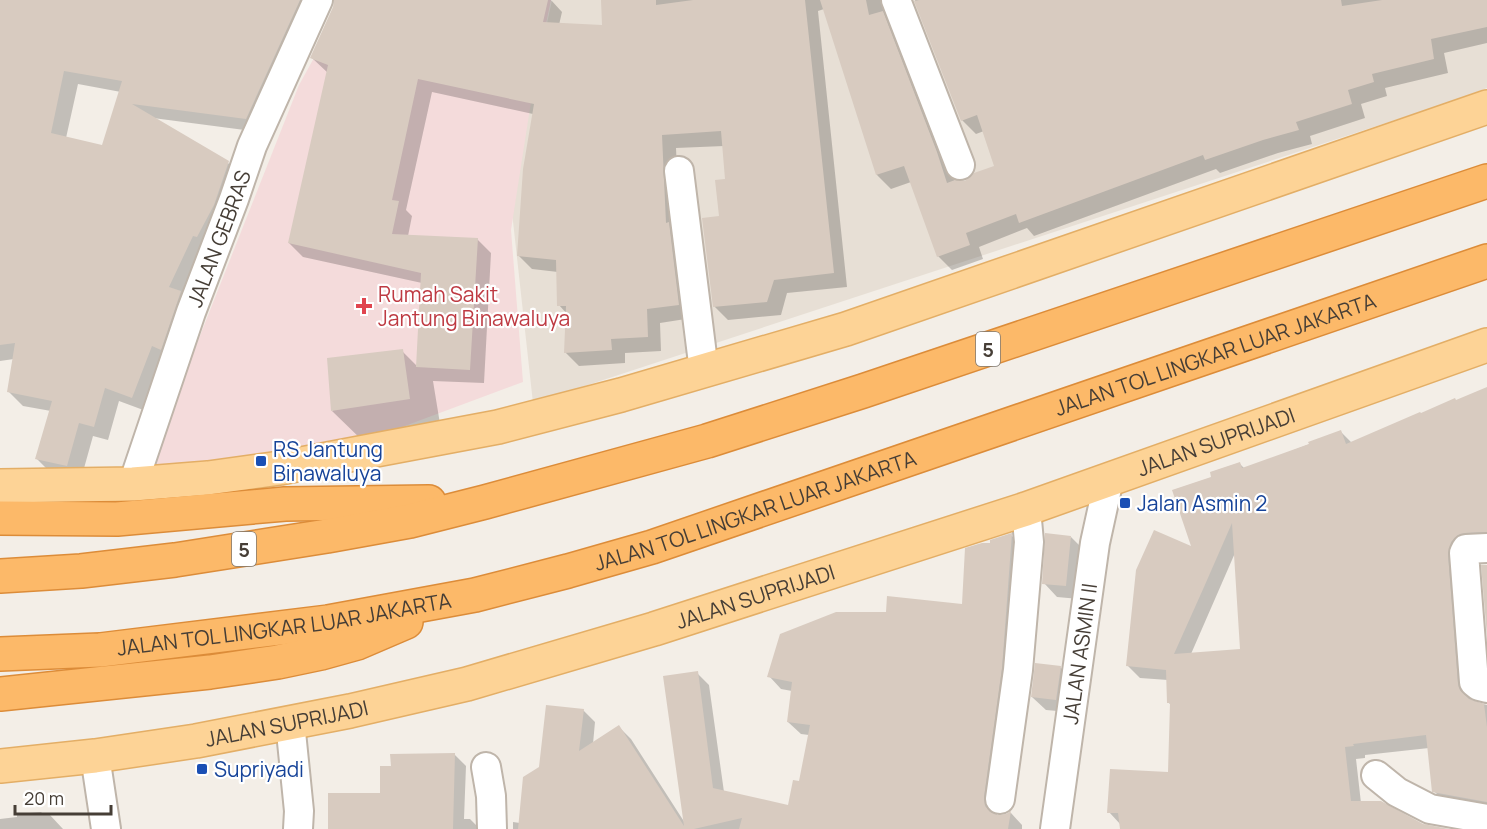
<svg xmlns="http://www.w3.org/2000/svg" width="1487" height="829" viewBox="0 0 1487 829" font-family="Manrope,sans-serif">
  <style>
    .residential { fill: #e7dfd5 }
    .medical { fill: #f4dbdb }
    .shadow { fill: #0003; fill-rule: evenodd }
    .building { fill: #d8cbc0; fill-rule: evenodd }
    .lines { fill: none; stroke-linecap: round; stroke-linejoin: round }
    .street-casing { stroke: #bfb5aa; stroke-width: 32 }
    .primary-casing { stroke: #e3ae66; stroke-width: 36 }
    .highway-casing { stroke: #dc8c39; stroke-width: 36 }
    .street { stroke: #fff; stroke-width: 28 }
    .primary { stroke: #fdd396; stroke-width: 33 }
    .highway { stroke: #fcb969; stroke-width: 33 }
    .health-dot { fill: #e0444e; stroke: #fff; stroke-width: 2 }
    .transit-dot { fill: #1a4fb4; stroke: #fff; stroke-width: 2 }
    .labels { text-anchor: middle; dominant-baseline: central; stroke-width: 4.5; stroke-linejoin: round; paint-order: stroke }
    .shield { fill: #fff; stroke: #7e7872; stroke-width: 1.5 }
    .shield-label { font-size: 20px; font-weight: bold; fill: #463e36 }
    .street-label { font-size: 21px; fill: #463e36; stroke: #fff }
    .health-label { font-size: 21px; fill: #be3a42; stroke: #fff; text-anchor: start }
    .transit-label { font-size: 21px; fill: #164399; stroke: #fff; text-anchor: start }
  </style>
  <rect width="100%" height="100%" fill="#f3eee7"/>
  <path class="residential" d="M552 0H1487V88L1456 100 533 403 510 194Z"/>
  <path class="medical" d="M346 0H551L535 76 511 230 523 382 394 430 145 475 299 85Z"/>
  <path class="shadow" d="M0 0H310L260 132 153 118 228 163 242 177 146 411 119 401 108 440 93 436 81 479 51 473 37 459 51 411 23 406 9 392 14 359 0 361ZM78 84 121 92 103 147 66 138Z
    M351 0H551L562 12 559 25 603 26 602 0H902L955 182H966L996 167 984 131 976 134 962 120 915 0H1487V43L1444 53 1448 73 1385 88 1387 96 1361 104 1365 118 1310 136 1312 144 1278 153 1220 173 1216 169 1034 236 1027 228 979 247 983 259 952 270 938 256 911 182 891 189 877 175 824 9 818 11 847 287 787 293 781 315 728 320 714 306 721 217 726 180 724 146 676 148 680 235 692 318 660 323 661 351 625 353V363L579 366 565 352 567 314 559 305 558 272 532 269 518 255 533 114 432 92 406 210 412 216 408 236 477 239 491 253 484 383 433 381 441 430 364 442 332 411 402 351 417 366 422 283 303 257 289 243 328 73 312 58Z
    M1487 389V544L1459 566 1471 701 1487 705V811L1446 803 1434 791 1429 748 1365 755V758L1356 759 1361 803 1426 827 1440 829H1122L1121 825 1109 812 1169 774 1171 705 1168 702V680L1140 678 1128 666 1193 549 1213 478 1240 464 1245 469 1341 432 1352 443ZM1235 553 1242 650 1191 654Z
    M1011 535 1023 547 995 810 998 817 1011 813 1022 825V829H513V822L520 823 540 768 583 710 595 722 593 744 619 727 631 739 685 823 697 673 709 685 724 792 789 807 800 783 809 735 801 734 788 722 792 691 781 689 769 676 887 613 964 605 991 545Z
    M1071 537 1084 550 1079 599 1057 597 1044 583Z
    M1060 667 1074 681 1069 712 1046 710 1032 697Z
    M454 754 466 766 464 819H470L480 829H329L382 795 392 767Z
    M41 812 44 815 49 814 63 829H0V819L17 817V814Z"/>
  <path class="building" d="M0 0H300L246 119 132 104 229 161 214 205 197 237 193 236 169 287 181 291 161 350 152 346 132 398 105 388 94 427 79 423 67 466 35 459 52 401 7 392 15 343 0 345ZM64 71 122 81 102 145 51 133Z
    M334 0H548L543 22 602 25 601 0H656V5L693 0H805L834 273 774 280 767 302 713 307 702 218 719 216 715 180 725 179 721 131 662 135 666 223 669 222 679 305 647 309 648 337 611 339 612 350 564 353 566 306H557L556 260 517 256 523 169 534 104 418 79 392 200 399 201 392 234 478 238 470 370 416 367 421 273 288 243 328 65 310 58 333 7Z
    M820 0H866L869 15 883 11 937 152 947 183 955 180 965 181 974 173 994 166 977 115 961 121 914 1 919 0H1341L1342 6 1382 0H1487V27L1431 39 1434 59 1372 74 1374 82 1348 90 1352 104 1296 122 1299 130 1263 140 1205 160 1203 155 1019 223 1016 214 966 233 970 245 937 257 904 166 876 175Z
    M403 349 410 399 331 411 327 358Z
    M1487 387V532L1465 533 1458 535 1451 542 1448 554 1458 684 1460 690 1469 699 1484 704 1487 727V802L1432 792 1426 735 1353 744 1354 746 1345 747 1351 801H1381L1423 824 1449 829H1120L1118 813H1107L1110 769 1168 772 1170 703H1167L1166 670 1126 666 1136 570 1154 530 1191 546 1172 490 1211 477 1210 472 1240 462 1242 468 1309 444 1308 442 1341 430 1346 444 1420 412 1421 413 1455 398 1456 400ZM1232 523 1240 649 1174 654 1204 587Z
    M1012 533 1002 668 984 797 985 806 990 812 998 815 1006 814 1011 811 1008 829H739L742 818 694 829H518L523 777 539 767 546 705 584 709 579 751 619 725 684 826 663 676 698 671 713 788 788 805 793 780 799 781 810 725 787 722 792 682 767 677 780 634 836 612H886L887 596 962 604 965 548 982 543H990V540Z
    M1045 533 1071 536 1066 586 1042 584Z
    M1481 565H1487V636Z
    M1035 663 1061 666 1056 700 1031 697Z
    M455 753 453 829H328V793H380V766H391L390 754Z"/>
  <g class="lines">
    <defs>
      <g id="street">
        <path d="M896 0 960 165"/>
        <path d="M679 171 704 371"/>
        <path id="s1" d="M133 484 191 312 234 199 252 146 318 0"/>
        <path d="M1487 548 1466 549 1464 553 1474 682 1479 686 1487 688"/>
        <path d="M290 722 299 811 298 829"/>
        <path d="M95 756 106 829"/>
        <path d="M486 767 491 796 492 829"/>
        <path d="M1376 775 1397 792 1430 809 1487 819"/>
        <path d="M1000 799 1018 670 1029 542 1026 509"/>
        <path id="s2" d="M1055 829 1095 543 1109 479"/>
      </g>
      <g id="primary">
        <path d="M0 486 133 484 208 478 280 468 498 427 621 395 846 329 1487 107"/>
        <path id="s3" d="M0 766 95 756 196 741 350 711 467 684 654 629 1026 509 1487 345"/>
      </g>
      <g id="highway">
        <path d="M0 518 117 519 285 504 429 502"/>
        <path d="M0 576 81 571 175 560 327 536 410 521 485 502 707 441 863 391 1487 181"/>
        <path id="s4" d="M0 654 100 650 328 622 475 595 568 571 652 547 1487 261"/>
        <path d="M0 694 210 672 278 662 321 653 357 643 406 622"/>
      </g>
    </defs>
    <use href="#street" class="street-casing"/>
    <use href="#primary" class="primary-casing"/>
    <use href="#highway" class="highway-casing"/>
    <use href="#street" class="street"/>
    <use href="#primary" class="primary"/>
    <use href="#highway" class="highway"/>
  </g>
  <path class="health-dot" d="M361 297h6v6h6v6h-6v6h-6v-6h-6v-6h6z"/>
  <g class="transit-dot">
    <rect x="255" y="455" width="12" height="12" rx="3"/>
    <rect x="1119" y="497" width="12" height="12" rx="3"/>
    <rect x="196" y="763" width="12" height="12" rx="3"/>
  </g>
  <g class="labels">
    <g class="shield">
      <rect x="976" y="332" width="24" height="34" rx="4.5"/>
      <rect x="232" y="532" width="24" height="34" rx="4.5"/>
    </g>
    <g class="shield-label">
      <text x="988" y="349">5</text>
      <text x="244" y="549">5</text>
    </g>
    <g class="street-label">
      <text stroke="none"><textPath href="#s1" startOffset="260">JALAN GEBRAS</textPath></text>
      <text stroke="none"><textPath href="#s4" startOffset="1258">JALAN TOL LINGKAR LUAR JAKARTA</textPath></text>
      <text stroke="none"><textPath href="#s3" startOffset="1262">JALAN SUPRIJADI</textPath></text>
      <text stroke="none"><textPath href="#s4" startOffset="772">JALAN TOL LINGKAR LUAR JAKARTA</textPath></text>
      <text stroke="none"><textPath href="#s3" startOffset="776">JALAN SUPRIJADI</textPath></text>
      <text stroke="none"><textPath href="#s4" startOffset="286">JALAN TOL LINGKAR LUAR JAKARTA</textPath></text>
      <text stroke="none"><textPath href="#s2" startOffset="177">JALAN ASMIN II</textPath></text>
      <text stroke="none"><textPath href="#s3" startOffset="290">JALAN SUPRIJADI</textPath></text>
    </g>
    <g class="health-label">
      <text x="378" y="294">Rumah Sakit<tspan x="378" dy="24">Jantung Binawaluya</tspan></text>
    </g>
    <g class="transit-label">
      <text x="273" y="449">RS Jantung<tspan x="273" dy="24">Binawaluya</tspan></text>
      <text x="1137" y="503">Jalan Asmin 2</text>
      <text x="214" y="769">Supriyadi</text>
    </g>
  </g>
  <path d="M15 805v9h96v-9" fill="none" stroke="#463e36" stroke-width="3"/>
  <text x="24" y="805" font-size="18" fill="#463e36" stroke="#ffffff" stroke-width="4.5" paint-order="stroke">20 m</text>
</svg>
